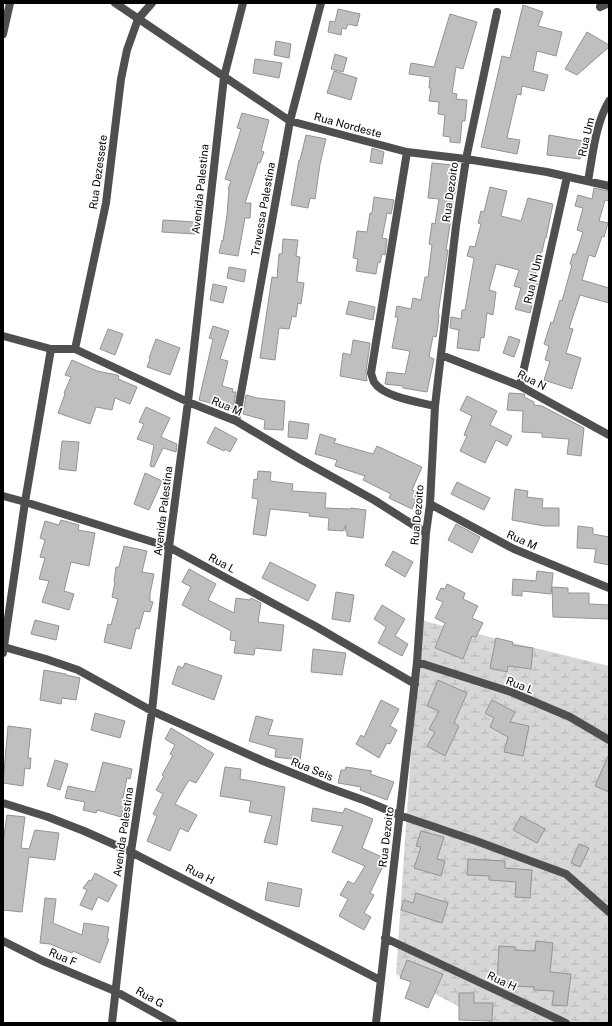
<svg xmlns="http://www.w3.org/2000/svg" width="612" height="1026" viewBox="0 0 612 1026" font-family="'Public Sans',sans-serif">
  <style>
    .wetland { fill: url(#wetland-marsh) }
    .building { fill: #bfbfbf; stroke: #939393 }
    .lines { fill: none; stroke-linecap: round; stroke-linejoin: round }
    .minor { stroke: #4f4f4f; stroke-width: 8 }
    .tertiary { stroke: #4f4f4f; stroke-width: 8 }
    .labels { text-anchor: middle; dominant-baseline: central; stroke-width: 3.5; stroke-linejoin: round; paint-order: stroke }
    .street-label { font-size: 11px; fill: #000; stroke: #fff }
  </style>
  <defs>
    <pattern id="wetland-marsh" width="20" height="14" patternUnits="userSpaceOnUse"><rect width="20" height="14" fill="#d6d6d6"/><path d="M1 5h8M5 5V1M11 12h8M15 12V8" fill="none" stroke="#b6b6b6"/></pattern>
  </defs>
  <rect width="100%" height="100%" fill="#fff"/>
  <path class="wetland" d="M420 620 609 666V1023H491L396 974Z"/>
  <path class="building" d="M523 5 543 12 538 26 562 32 556 56 537 51 533 71 548 75 544 91 522 86 521 95 517 94 507 138 520 140 517 154 481 147 502 56 510 58Z
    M338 9 360 14 357 26 348 24 346 29 342 28 341 35 328 32 330 21 335 22Z
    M450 14 477 22 463 69 456 67 452 93 457 94 456 99 467 100 465 121H462L460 143 450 142V137L443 136 445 115 438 114 439 102 429 101 431 88H429L430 77 409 74 411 63 434 67Z
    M587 32 609 45V47L577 75 565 69Z
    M276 41 291 44 289 58 274 55Z
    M335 54 347 58 343 72 331 69Z
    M255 59 282 63 279 78 253 73Z
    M334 71 357 78 351 100 327 93Z
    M242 113 269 120 261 151 264 152 260 163H258L245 203H251L250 218H245L238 256 219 253 222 240 223 241 227 215 229 189H228L231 181 225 179 241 129 237 128Z
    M306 135 326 139 320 164 315 199 310 198 308 208 291 205 299 160H300Z
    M549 135 583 141 580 159 547 155Z
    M372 148 384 152 382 164 370 162Z
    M432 163 453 165 451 179 457 180 446 250H448L438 314H439L438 326 436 337 433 336 429 357 434 359 427 392 403 388V386L385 384 387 372 405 374 410 351 392 348 398 317H395L397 306 411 309 413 298 421 300 425 277H428L432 245 429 244 432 223 435 224 439 199 428 198Z
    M490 187 507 191 501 216 521 221 528 198 553 204 546 238H545L542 252H541L534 280 538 281 530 313 515 309 521 288 514 286 519 270 496 264 489 290 496 292 493 315 487 313 484 338 481 337 479 351 457 348 459 330 450 328 451 317 461 319 462 310H465L474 258 467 256 470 246 475 247 481 224 478 223 481 211 484 212Z
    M594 188 609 191V201L605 200 599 221 608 223 604 237 602 236 595 257 589 255 582 280 609 288V303L580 295 569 328 573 329 566 353 581 358 572 389 544 380 550 361 545 360 549 346 544 344 551 322 553 323 560 300 562 301 572 265 570 264 573 254H576L583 232 577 230 583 208 575 206 578 195 592 199Z
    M374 197 394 200 391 214 387 213 382 238 387 239 385 255 382 254 380 263 378 262 376 274 356 271 358 259 353 258 357 231 367 232 370 213H372Z
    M163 220 196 222 195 234 162 232Z
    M283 239 298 240 296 256 300 257 297 282 304 283 301 304 298 303 296 317 292 316 289 329 279 328 275 360 260 358 272 277 277 278 279 254H282Z
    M229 267 246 270 244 282 227 278Z
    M213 284 227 287 223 303 210 300Z
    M349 301 375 307 373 320 346 314Z
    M213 326 229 331 220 359 228 361 222 386 233 389 232 392H236L233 409 199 400 213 339 209 338Z
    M108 329 123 334 115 355 100 349Z
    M509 336 520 340 514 357 503 353Z
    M156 339 180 348 170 375 147 367 150 359 149 358Z
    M353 340 370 343 366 372 367 381 340 376 343 353 351 355Z
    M72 360 97 371 117 375 119 376 118 379 137 387 130 404 115 398 112 410 96 407 90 424 58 413 65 394 64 393 71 377 65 375Z
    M509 393 524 394 525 395 524 397 534 402V405L542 406 584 428 581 456 567 454 569 439 542 437V433L522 432 523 411 507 410Z
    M246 395 257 398 285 401 283 430 264 429 265 420 243 414Z
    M467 396 497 411 490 425 512 436 507 446 496 440 485 463 460 451 467 436 464 435 472 416 460 410Z
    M146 407 170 418 161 437 177 444 176 452 163 448 154 467 150 466 154 445 137 439 144 424 139 422Z
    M289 421 309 424 307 439 288 437Z
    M215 427 237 439 230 452 225 449 224 451 207 443Z
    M320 434 336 439 334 443 373 454 377 446 422 467 412 490 419 493 412 509 389 498 391 494 363 480 365 476 335 466 337 460 315 454Z
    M62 441 79 442 76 471 59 469Z
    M258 471 271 472 270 481 293 484 292 491 326 493 325 508 350 509 351 508 366 510 363 538 347 536V531H345L346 525 343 531 328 530 329 518 309 516 310 513 270 509 266 536 253 534 258 499 252 498 254 479 257 480Z
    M145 473 162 481 149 510 134 504Z
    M457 482 490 498 484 510 451 494Z
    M515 489 528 491 527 497 543 499 542 508H559V526H544L512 520Z
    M61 520 79 525 78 530 95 533 89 566 71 562 64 591 74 594 69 610 42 602 49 581 39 579 45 558 40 557 45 540 40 538 45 521 59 525Z
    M456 524 480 537 472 553 448 540Z
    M578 526 593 528V534L609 537V565L594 562 596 549 577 548Z
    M124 546 147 551 142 572 154 574 150 594V601L153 602 150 612 144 611 139 629 136 628 131 649 104 642 108 624 111 625 118 599 112 597 115 582H114L116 567H119Z
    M393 551 413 562 405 577 385 565Z
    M270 562 316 585 308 601 262 578Z
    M189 569 216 584 208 600 234 613 236 598 250 600 251 598 261 603 258 622 284 625 281 651 255 648 254 655 234 653 236 641 230 640 231 631 182 605 191 587 182 582Z
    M537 571 553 573 551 594 522 591V596L512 595 513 579 536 581Z
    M447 584 465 593 463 599 478 606 472 618 483 623 476 637 472 636 463 659 435 648 445 623 435 618 443 602 436 599 441 588 445 589Z
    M552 587 568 588V593H589V604L609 605V619L553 617Z
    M336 592 354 595 350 622 332 619Z
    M382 605 405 619 395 636 408 644 402 656 378 643 386 627 374 619Z
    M35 620 59 626 56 640 31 634Z
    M496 638 513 642 512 645 533 648 531 669 508 666 507 672 490 668Z
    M313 649 346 653 342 675 311 672Z
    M185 663 222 676 214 700 172 684 178 666 183 668Z
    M44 670 66 674V675L80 678 76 700 62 698 61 704 40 700Z
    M438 680 467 693 454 723 459 726 445 756 427 746 435 732 429 729 439 711 427 706Z
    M381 700 399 709 390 726 397 730 390 744 387 743 379 758 356 744 361 735 364 737Z
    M492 700 515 712 510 722 529 726 523 756 504 752 508 737 490 727 494 718 485 713Z
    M95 713 125 721 120 738 91 730Z
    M256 716 273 720 268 735 303 739 300 760 275 757 276 749 249 741Z
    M8 726 31 729 28 758H31L30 769 25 768 23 786 3 783Z
    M171 728 214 754 196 783 189 780 175 804 197 815 188 832 180 828 170 851 147 841 157 816 153 814 163 794 156 790 164 776 162 775 173 755 170 754 175 745 165 739Z
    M609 754V792L595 786Z
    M55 760 68 764 60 790 47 786Z
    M103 762 132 769 130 779 127 778 122 802 125 803 121 817 97 810 96 813 83 810 85 802 65 798 68 786 95 792Z
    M225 767 241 769 240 779 285 787 277 845 264 842 272 816 249 812 251 801 220 796Z
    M346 767 372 771 370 774 394 782 387 800 360 790 361 787 338 783 341 770H345Z
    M313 808 343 813 345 808 373 819 362 848 382 857 378 865 383 866 370 893 374 895 364 913 371 917 364 930 339 916 348 899 340 895 348 881 354 884 365 866 332 852 343 826 311 821Z
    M7 815 25 817 21 848 29 849 35 830 59 833 55 860 29 857 22 912 3 910V843Z
    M521 816 545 829 537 843 513 830Z
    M421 831 444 837 437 859 445 861 441 876 414 868 421 847 416 846Z
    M579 844 589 848 580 867 571 863Z
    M468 859 505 861V868L532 870 530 898 515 897 516 882 489 880V876L467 875Z
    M95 873 117 885 108 902 98 897 92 910 80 905 87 890 83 888 89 880 91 881Z
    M268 882 302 889 299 907 265 900Z
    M416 893 448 903 442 923 401 910 404 900 413 903Z
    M45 898 56 899 53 923 82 935 84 923 109 927 107 939H109L100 963 73 951 72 953 50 944 40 943Z
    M536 941 553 943 550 972 571 974 567 1006 552 1005 554 991 534 990V987L514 986V984L497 983 499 946 515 947V950L535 951Z
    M407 960 443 974 428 1008 405 998 411 982 400 978Z
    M459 993H474V1003H493L492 1021 459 1020Z"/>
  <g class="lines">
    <path class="minor" d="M115 3 290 121 407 152 466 159 547 172 609 186
      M600 7 609 3
      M3 34 10 3
      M407 152 371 373C372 376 373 380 374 382 383 397 419 402 435 406
      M588 181C593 154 595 125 609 101
      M3 336 51 349H75L188 402 236 421 300 459 374 500 426 533
      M51 349 25 502 169 547 315 626 415 684
      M75 349 106 203 121 79 127 50 138 19 152 3
      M441 355 520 386 609 435
      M520 386 567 177
      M236 421 290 121 321 3
      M430 504 514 549 609 588
      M4 647 46 659 78 670 152 711 263 761 327 787 366 801 399 815 479 842 566 874 609 912
      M417 662 511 692 570 717 609 740
      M3 803 48 817 84 831 131 852 380 980
      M385 938 566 1023
      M3 941 43 961 115 991 173 1023
      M112 1023 131 852 152 711 169 547 188 402 224 77 243 3
      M376 1023 417 662 426 533 430 504 435 406 456 226 466 159 497 12"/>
    <path class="tertiary" d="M3 496 25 502 3 653"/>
  </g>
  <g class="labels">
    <g class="street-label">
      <text transform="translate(348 125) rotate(15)">Rua Nordeste</text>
      <text transform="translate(586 137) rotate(-77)">Rua Um</text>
      <text transform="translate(98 172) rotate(-82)">Rua Dezessete</text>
      <text transform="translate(200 189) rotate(-84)">Avenida Palestina</text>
      <text transform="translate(450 192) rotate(-82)">Rua Dezoito</text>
      <text transform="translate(263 209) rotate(-80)">Travessa Palestina</text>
      <text transform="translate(533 279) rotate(-77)">Rua N Um</text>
      <text transform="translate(532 380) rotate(27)">Rua N</text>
      <text transform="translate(227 406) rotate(23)">Rua M</text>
      <text transform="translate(163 511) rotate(-83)">Avenida Palestina</text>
      <text transform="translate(417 515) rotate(-85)">Rua Dezoito</text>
      <text transform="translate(522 540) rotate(24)">Rua M</text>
      <text transform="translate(222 563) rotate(28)">Rua L</text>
      <text transform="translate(520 685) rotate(21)">Rua L</text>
      <text transform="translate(312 769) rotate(22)">Rua Seis</text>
      <text transform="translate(123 832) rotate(-82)">Avenida Palestina</text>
      <text transform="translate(386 837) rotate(-83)">Rua Dezoito</text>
      <text transform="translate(200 874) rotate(27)">Rua H</text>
      <text transform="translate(63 957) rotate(23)">Rua F</text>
      <text transform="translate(502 981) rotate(25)">Rua H</text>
      <text transform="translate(150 997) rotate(29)">Rua G</text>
    </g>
  </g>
  <rect width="612" height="1026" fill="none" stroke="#000000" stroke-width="8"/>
</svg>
